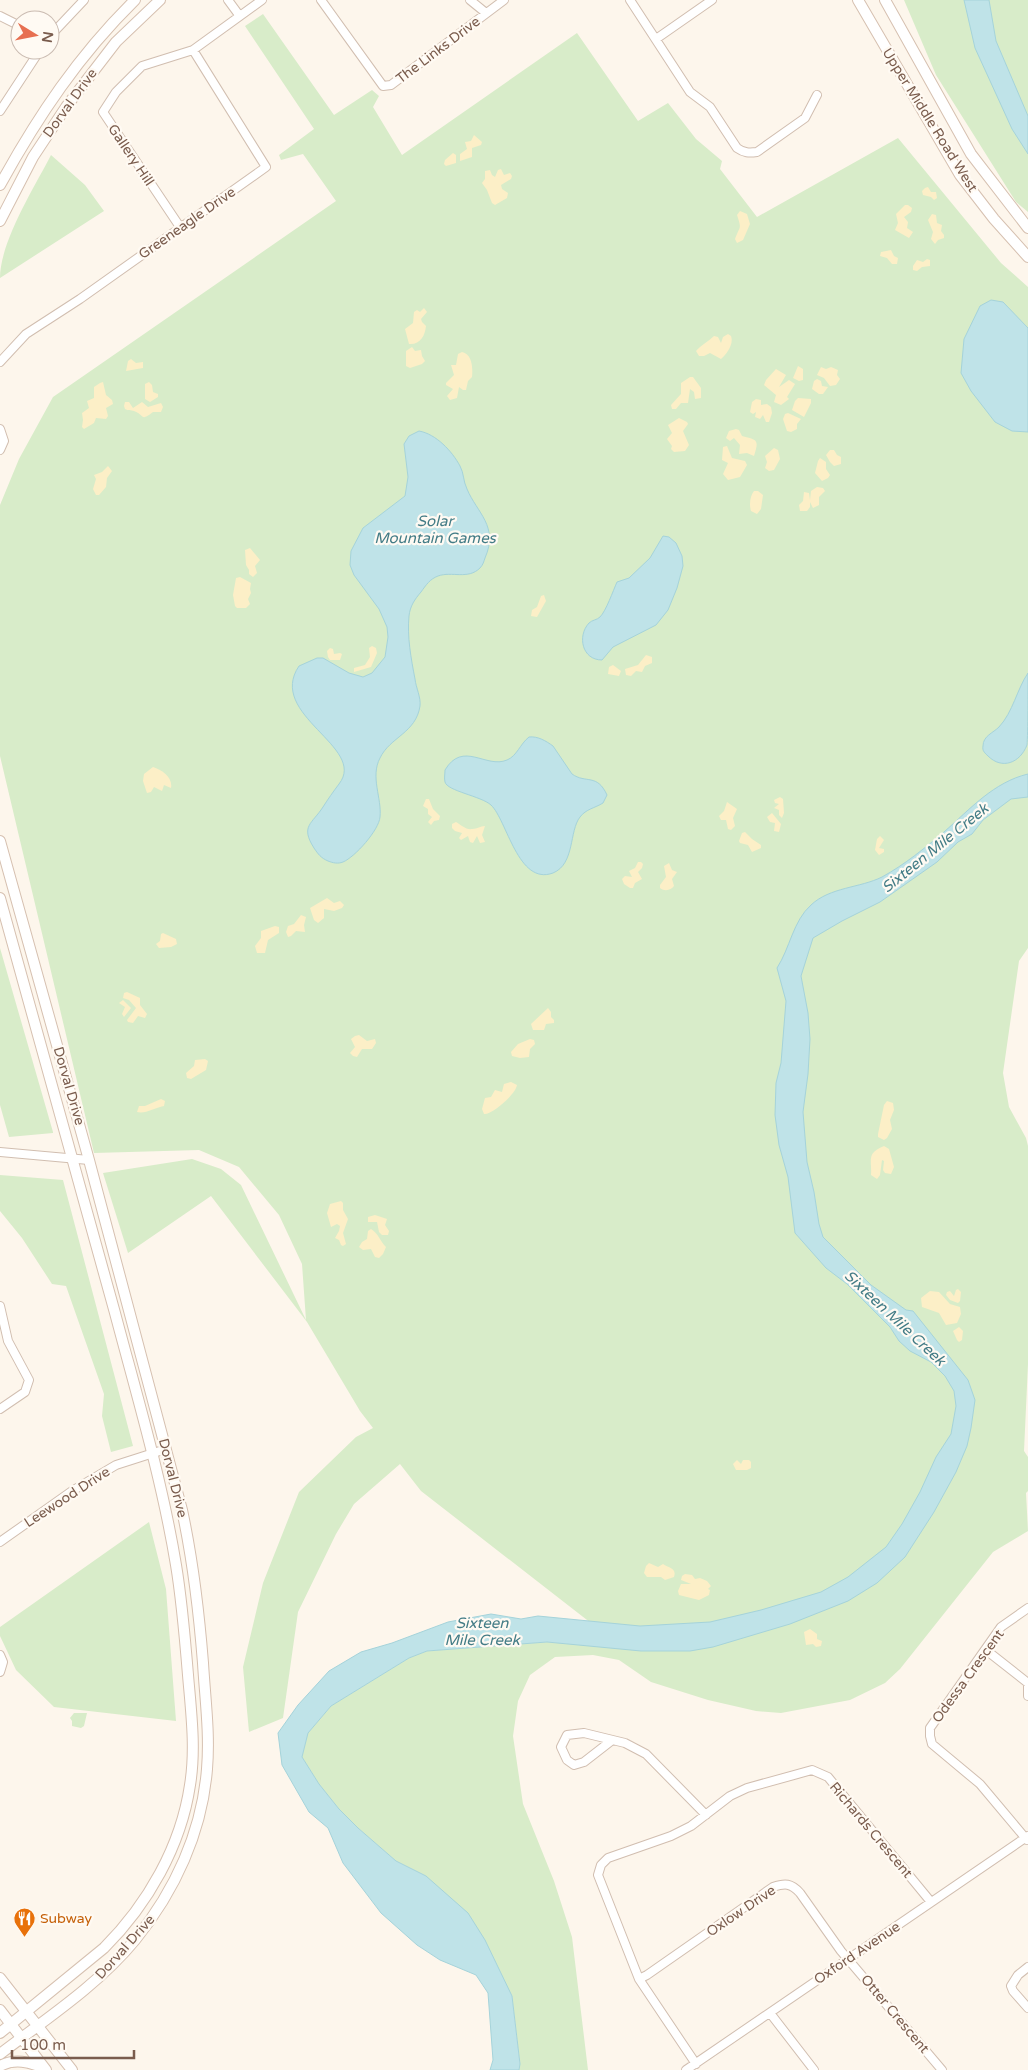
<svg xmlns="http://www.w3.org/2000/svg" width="1028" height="2070" viewBox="0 0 1028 2070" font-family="'Varela Round',sans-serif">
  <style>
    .green { fill: #d8ecc9 }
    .sand { fill: #fcefc7 }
    .water { fill: #bfe3e8; stroke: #a5d3da }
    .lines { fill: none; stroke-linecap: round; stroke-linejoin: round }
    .street-casing { stroke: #d1beb0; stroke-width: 10 }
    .secondary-casing { stroke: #d6c0b0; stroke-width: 12 }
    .street { stroke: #fff; stroke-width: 8 }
    .secondary { stroke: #fff; stroke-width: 10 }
    .labels { text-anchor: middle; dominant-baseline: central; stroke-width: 4.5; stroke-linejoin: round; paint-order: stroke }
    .street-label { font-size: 14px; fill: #7a5c4d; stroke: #fffaf3 }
    .food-label { font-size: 14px; fill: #c56008; stroke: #fffaf3; text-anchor: start }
    .water-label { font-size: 15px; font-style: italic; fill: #437c86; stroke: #fffaf3 }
  </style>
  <rect width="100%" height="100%" fill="#fdf6ec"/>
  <path class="green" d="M904 0H1028V212L1016 202 936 75Z
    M263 14 334 115 372 90 379 96 373 107 402 155 577 33 638 121 668 103 696 139 722 161 720 169 757 217 898 138 1001 263 1028 287V948L1019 961 1003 1073 1009 1107 1026 1138 1028 1146V1364L1024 1451 1028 1457V1491L1026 1493 1028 1531 993 1552 900 1669 885 1683 850 1700 781 1713 756 1711 708 1700 651 1682 619 1660 593 1655 555 1657 530 1675 518 1701 513 1736 523 1804 554 1881 572 1937 588 2070H519L520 2064 512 1996 426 1876 396 1861 358 1828 339 1809 319 1784 302 1757 308 1733 331 1706 409 1658 427 1651 547 1642 623 1648 421 1491 400 1464 354 1504 336 1534 298 1612 283 1718 249 1732 243 1667 263 1583 299 1492 356 1437 373 1428 360 1411 307 1322 211 1196 128 1253 103 1173 192 1159 221 1169 241 1185 306 1320 302 1264 279 1215 239 1167 199 1150 94 1153 0 756V505L19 459 53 397 336 201 303 154 281 160 279 155 314 129 245 26Z
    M51 155 85 185 104 211 0 278C0 242 34 188 51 155Z
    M0 948 53 1132V1133L9 1137 0 1105Z
    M0 1175 63 1180 133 1446 111 1452 102 1416 104 1394 66 1286 52 1284 22 1238 0 1211Z
    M149 1522 166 1589 176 1721 54 1707 16 1670 0 1636V1627Z
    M74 1713H87L84 1726 81 1728 72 1726V1721L70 1718Z"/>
  <path class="sand" d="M474 135 482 142 481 145 472 148V157L460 161V154L467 149 465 142 471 141Z
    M453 153 456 155V163L446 166 444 164 445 160Z
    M501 169 504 175 510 173 512 176 511 179 501 185 502 189 508 193 507 198 495 205 492 203 487 190 482 183 485 179V171L490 170 492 175 495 177 498 170Z
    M925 188 928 187 931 192H936L937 198 934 200 931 197 923 195 922 191Z
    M905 205H908L912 208 911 212 904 217 908 222 907 228 913 232 909 238 895 230 898 223 896 214Z
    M740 211 747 214 750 224 743 240 737 243 735 239C740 225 742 230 737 215Z
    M932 214 936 215 937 223 942 225 941 231 944 235V238L938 240 935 244 931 239 933 232 928 220Z
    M891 250 894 256 898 258 897 264H892L887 258 880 256 881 252Z
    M927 259 930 260V266L922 267 917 271 913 270V266L917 260 923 262Z
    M424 308 427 312 421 319 422 322 426 326C425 336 420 345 409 344L405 329 413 323 414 312 417 310 420 312Z
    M728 334 731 336C734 344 727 354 721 359L710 353 704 356H699L696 351C701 345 708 342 714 336L718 337 721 343 723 337Z
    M412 347 415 351 421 350 422 356 425 361 422 364 410 368 406 366V351Z
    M462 352C472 354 473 367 472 377L468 381 466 390H463L459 387 457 398 450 400 447 396 453 389 446 385V383L454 375 451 365H456L458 354Z
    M131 359 136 363 143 362V368L126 371 128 361Z
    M798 366 803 369V380L799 381 793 378Z
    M821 367 826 369 831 367 838 370 837 375 840 379 836 385 830 386 824 378 817 375Z
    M776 369 786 375 779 387 789 380 795 384 787 397 789 399 781 405 774 402 776 395 764 385 766 380Z
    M690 377H693L701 388V398L695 399 694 392 690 389 688 403H681L676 409H672L671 405 681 394V383Z
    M817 379 821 381 822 386 828 387 823 394H819L812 389 814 381Z
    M103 382 106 395 112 400 113 404 106 408 108 416 106 419 96 418 94 423 84 429 82 427 83 420 82 413 89 408 87 401 94 398V387L100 383Z
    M149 382 152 385 153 392 158 394V397L150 402 145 399V384Z
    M798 398 811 399V403L804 417 792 410 795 401Z
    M756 399 761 400V405L767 404 771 407 772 413 769 422H766L763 415 760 419 755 417 756 412 753 414 750 412 752 402Z
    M125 402H129L133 408 142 402 148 407 161 403 163 407 161 412H153C140 422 145 415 134 411 131 410 128 411 125 409L124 406Z
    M788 413 801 419 797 424V429L791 432 787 431 783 419 785 414Z
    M679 418 687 422 688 424 683 431 689 445 685 451 674 452 671 449 672 446 667 439 672 433 668 425Z
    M736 429 739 430 742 436C758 440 759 440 754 456L747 453 739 454 740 445 734 438 730 441 726 438 729 431Z
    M727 446 732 458 745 461 747 465 740 477 728 480 723 474 728 463 722 460 723 447Z
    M774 448 778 450 780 459 774 470 769 471 765 468 767 462 765 456Z
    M830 450H834L837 455 841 457V464L834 466 830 462 826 455Z
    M820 458 826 462V469L830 475 828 478 822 481 815 473 818 461Z
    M108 466 112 471 107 478 106 487 99 495H96L93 489 96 479 94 475 102 472Z
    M817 487 823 488 825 491 819 497V505L813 508 810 502V507L807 511H800L799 505 803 501 804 492 809 493 810 500 811 491Z
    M754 491H758L763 495 761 509 757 514 751 511C749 505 750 496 754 491Z
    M250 548 260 560 255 566 257 573 253 577 249 574V570L246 565 245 550Z
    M240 577 251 583 250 589 251 593 248 599 250 604 246 608H237L235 606 233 595 236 578Z
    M544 595 546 601 537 617 531 616 532 610 537 607 541 596Z
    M372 646 376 648 377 653 371 667 354 672V668L365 665 370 657 369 648Z
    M330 648 333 649 334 654 340 653 342 654 340 660H330L328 657 327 651Z
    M646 655 652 657V663L645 666 642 672 636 671 631 676 626 675 625 669 638 665Z
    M613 665 621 671 619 676 608 674 609 667Z
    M153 767C162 770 173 777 171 788L164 785 162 791 154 787 151 792 147 793 143 781 144 774Z
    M780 797 783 799 784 813 782 818 779 815V810L774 808 779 804 775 803 774 800Z
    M426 799H429L433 809 440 816 439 820 434 821 431 825 428 822 432 817 428 814V809L423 806Z
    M727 802 737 809 733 818 735 826 731 830 728 829 726 820H721L719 816 724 811Z
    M772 813 781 824 779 832 774 831 775 823 770 822 767 817Z
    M456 822C461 825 466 830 472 829 478 829 480 826 485 826L482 835 485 842 480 843 477 836 473 843 470 842 468 836 461 840 459 838 462 833 455 831 452 828V824Z
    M745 832 752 839 761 845V848L752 852 748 845 740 843 739 841 742 833Z
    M880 836 884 840 879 848 884 849V852L879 855 875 850 877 839Z
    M638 862H641L643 864 642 868 638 872 642 879 635 883 633 888H630L624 884 622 879 625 876 632 877 629 871 635 868Z
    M669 863 672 870 677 872 672 879 674 886C671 890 665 892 660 888V885L666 877 664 866Z
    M327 898 334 903 340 901 344 905 342 908 334 911 324 909V918L318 923 314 920 310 908Z
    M301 915 306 917 304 925 305 932 296 931 291 936 288 937 286 932 288 926 294 924Z
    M275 926 279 927V933L268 940 265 953H257L255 946 261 938V931Z
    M163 933 176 939 177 944 171 947 159 948 156 944 160 941 161 934Z
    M127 992 140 998V1005L147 1014 145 1018 138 1016 133 1023 128 1022 127 1020 136 1008 129 1000 123 998 124 993Z
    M123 1000 131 1008 124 1017 122 1014 125 1007 119 1003Z
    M548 1008 551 1012V1017L554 1020V1023L546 1024 544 1030H533L531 1024Z
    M359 1035 367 1041 375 1039 376 1043 372 1049H362L357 1057 353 1056 350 1053 355 1047 351 1039 355 1036Z
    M530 1039 534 1040 535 1044 530 1049 529 1057 520 1058 512 1056 511 1052 518 1044Z
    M205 1059 208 1061 206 1070 191 1079 187 1078 186 1073 194 1066 195 1060Z
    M511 1082 517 1085C516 1094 492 1115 484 1114L482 1109 485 1098 491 1097 495 1090 502 1092 504 1084Z
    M161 1099 165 1101 164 1106C154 1108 146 1114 137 1112L139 1106H145Z
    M887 1101 893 1103 894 1110 890 1120 892 1129 887 1138 884 1140 878 1137V1134L884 1105Z
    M884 1146 889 1149 894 1167 891 1174 885 1173 883 1170 884 1161 882 1160 880 1175 877 1179 871 1175C872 1160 866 1153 884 1146Z
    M341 1201 343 1203V1210L348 1219 343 1233 346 1244 343 1246 341 1245 339 1240 335 1238 339 1231 340 1226 337 1224 331 1227 327 1213 330 1204Z
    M375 1215 387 1219 385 1225 389 1231 388 1235H382L379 1232 377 1222H368V1217Z
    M371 1229C378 1233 380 1241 386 1247L383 1254 379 1258 375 1257 371 1249 363 1250 359 1247 362 1242 367 1239 368 1231Z
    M958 1289 961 1292 960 1301 958 1303 950 1300 946 1295 947 1292 950 1291 954 1296 956 1290Z
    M930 1291 939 1292 950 1304 960 1307 961 1314 957 1323 946 1325 939 1313 922 1307 921 1298Z
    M959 1327 963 1331 962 1340 959 1342 957 1340 953 1331Z
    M737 1460 741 1464 743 1460H749L751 1462V1468L747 1470H736L733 1464Z
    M649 1563 658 1567 663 1564C669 1568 677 1568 674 1577L665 1580 661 1577H647L644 1573 646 1566Z
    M685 1574 692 1575 695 1579 700 1578 707 1581 711 1586 708 1589 710 1590 709 1595 699 1600 679 1595 678 1591 681 1584H691L681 1580 682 1576Z
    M810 1629 817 1634V1639L822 1641 821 1646 816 1647 813 1644 806 1645 804 1632Z"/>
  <path class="water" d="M964 0H989L996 41 1028 116V154L1012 129 975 48Z
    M991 300 1003 302 1028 328V432L1012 431 995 422 971 391 961 373 964 339 980 306Z
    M419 431C436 434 452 451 460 466 464 473 463 481 467 489 477 513 499 526 485 558 484 561 483 565 480 568 468 580 452 571 438 576 430 579 426 585 421 592 415 599 410 606 409 616 407 637 411 658 415 679 416 688 421 697 420 706 416 733 390 737 380 758 370 777 382 798 380 817 379 830 355 857 343 862 338 864 333 863 328 861 321 858 318 854 314 848 300 826 312 824 323 807 328 799 333 792 339 784 368 747 266 715 299 666L317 658H323L349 673 363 677 372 673 385 657 388 637 387 627 379 609 354 575 350 565 351 551 363 528 405 496 408 477 404 444 409 436Z
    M663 536 669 537 676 543 682 556 683 566 677 588 668 610 656 625 613 647 602 660C582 660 577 636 589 623 592 620 597 620 600 617 606 611 613 591 617 582L629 578 650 558Z
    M1028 673C1028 688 1028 734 1027 745 1020 763 1002 770 988 756 985 753 982 751 983 746 983 736 993 733 999 727 1013 712 1017 689 1028 673Z
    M529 737C538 736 546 741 553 746L572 774C586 784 597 773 607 795L603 803C595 808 586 809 580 817 569 831 575 864 553 873 518 886 507 820 491 805 481 796 447 791 445 782 444 778 445 774 445 770 463 740 486 769 507 760 517 756 520 744 529 737Z
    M1028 774V797L1011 799 983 820 972 834 958 842 937 862 880 902 842 921 813 938 801 976 808 1013 810 1039 808 1074 803 1112 807 1162 814 1192 819 1224 823 1237 871 1285 906 1310 913 1311 968 1380 975 1400 971 1428 967 1446 956 1472 934 1512 905 1557 877 1583 848 1601 790 1624 713 1647 690 1651H641L547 1642 427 1651 409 1658 331 1706 308 1733 302 1757 319 1784 339 1809 358 1828 396 1861 426 1876 468 1913 485 1940 512 1996 520 2064 519 2070H490L493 2060 488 1993 476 1975 440 1960 417 1945 381 1913 343 1863 328 1828 309 1812 282 1765 278 1733 298 1705 329 1671 361 1652 392 1643 448 1622 491 1614 521 1619 538 1616 640 1626 710 1622 761 1610 821 1592 848 1577 886 1547 902 1524 920 1492 936 1457 951 1434 956 1406 954 1391 945 1376 931 1362 910 1351 899 1341 890 1327 847 1284 826 1268 795 1233 788 1177 779 1145 775 1115 776 1083 781 1063 786 1001 777 968C790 948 793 921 811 905 830 887 860 888 882 877 904 865 925 848 944 832 970 809 994 782 1028 774Z"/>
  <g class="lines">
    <defs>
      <path id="street" d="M228 0 239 15
        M321 0 383 86 391 85 504 0
        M470 0 486 13
        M630 0 690 92 710 107 737 148C744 153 749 153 757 152L805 118 817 95
        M0 16 20 26
        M50 36 84 0
        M656 39 712 0
        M0 111 40 50
        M180 227 103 112 116 92 142 66 193 50 262 0
        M0 362 26 334 80 299 266 167 193 50
        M0 429 4 441 0 450
        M0 1152 89 1160
        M0 1306 8 1341 29 1380 25 1392 0 1409
        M0 1542 72 1491 116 1465 166 1449
        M986 1650 1028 1683
        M0 1655 3 1662 0 1672
        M1028 1684V1696
        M611 1741 584 1762 574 1765 567 1760 561 1747 567 1735 584 1733 625 1743 646 1754 706 1815
        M1027 1840 980 1784 932 1744 930 1736V1728L1001 1627 1028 1608
        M1028 1967 1018 1975 1011 1986 1013 1991 1028 2008
        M639 1979 647 1975 773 1887C785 1883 791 1883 800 1893L841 1951 942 2070
        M770 2013 814 2070
        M696 2064 639 1979 598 1875 601 1865 608 1858 671 1836 691 1826 730 1796 747 1788 812 1770 828 1777 931 1902
        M686 2070 1028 1836"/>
      <path id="secondary" d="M858 0 960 175 994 219 1028 257
        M885 0 971 154 1028 228
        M0 185C38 116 79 55 135 0
        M0 221 33 157 66 107 116 42 160 0
        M0 841 89 1160 182 1510C193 1561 199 1612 203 1663 205 1698 210 1733 207 1769 202 1832 175 1891 135 1940 98 1985 46 2019 0 2054
        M0 898C38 1036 77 1175 115 1313 137 1396 162 1480 176 1565 182 1601 185 1638 188 1675 191 1711 196 1749 190 1785 181 1846 148 1904 104 1948L0 2033
        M0 1978 72 2070
        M0 2010 46 2070
        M0 2066C15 2058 29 2062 44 2068"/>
    </defs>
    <use href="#street" class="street-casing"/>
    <use href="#secondary" class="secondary-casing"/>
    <use href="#street" class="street"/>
    <use href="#secondary" class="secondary"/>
  </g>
  <defs>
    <symbol id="restaurant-pin" viewBox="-11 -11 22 30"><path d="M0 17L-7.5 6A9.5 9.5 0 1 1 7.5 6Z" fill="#e8710a" stroke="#fffaf3"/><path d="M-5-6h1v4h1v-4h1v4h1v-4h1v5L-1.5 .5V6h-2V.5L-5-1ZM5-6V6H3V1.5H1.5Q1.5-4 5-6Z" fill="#fff"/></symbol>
  </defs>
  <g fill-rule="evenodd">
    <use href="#restaurant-pin" x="12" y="1906" width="25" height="34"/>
  </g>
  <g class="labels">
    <g class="street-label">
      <text transform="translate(438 50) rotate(-37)">The Links Drive</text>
      <text transform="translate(70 103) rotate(-54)">Dorval Drive</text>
      <text transform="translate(930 120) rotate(58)">Upper Middle Road West</text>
      <text transform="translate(131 155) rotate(56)">Gallery Hill</text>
      <text transform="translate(187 223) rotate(-35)">Greeneagle Drive</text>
      <text transform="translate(69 1086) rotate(74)">Dorval Drive</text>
      <text transform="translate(173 1478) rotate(76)">Dorval Drive</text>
      <text transform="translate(67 1497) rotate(-33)">Leewood Drive</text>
      <text transform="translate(968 1676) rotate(-54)">Odessa Crescent</text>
      <text transform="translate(871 1830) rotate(50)">Richards Crescent</text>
      <text transform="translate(741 1911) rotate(-34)">Oxlow Drive</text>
      <text transform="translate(125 1947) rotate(-48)">Dorval Drive</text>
      <text transform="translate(857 1953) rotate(-34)">Oxford Avenue</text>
      <text transform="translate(895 2014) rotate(50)">Otter Crescent</text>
    </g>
    <g class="food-label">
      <text x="40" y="1918">Subway</text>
    </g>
    <g class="water-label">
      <text x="435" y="521">Solar<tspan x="435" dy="17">Mountain Games</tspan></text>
      <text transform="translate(935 848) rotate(-39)">Sixteen Mile Creek</text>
      <text transform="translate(895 1318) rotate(43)">Sixteen Mile Creek</text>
      <text x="482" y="1623">Sixteen<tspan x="482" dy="17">Mile Creek</tspan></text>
    </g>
  </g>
  <g transform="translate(35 35) rotate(100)"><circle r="24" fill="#fffaf3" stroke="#cabbb1"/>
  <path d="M0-4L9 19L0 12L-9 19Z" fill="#e76f51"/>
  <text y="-8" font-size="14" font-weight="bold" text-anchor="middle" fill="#7a5c4d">N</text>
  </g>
  <path d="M12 2050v8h122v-8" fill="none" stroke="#7a5c4d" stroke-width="2.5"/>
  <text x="20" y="2050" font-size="15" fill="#7a5c4d" stroke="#fffaf3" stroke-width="4" paint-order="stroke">100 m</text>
</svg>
